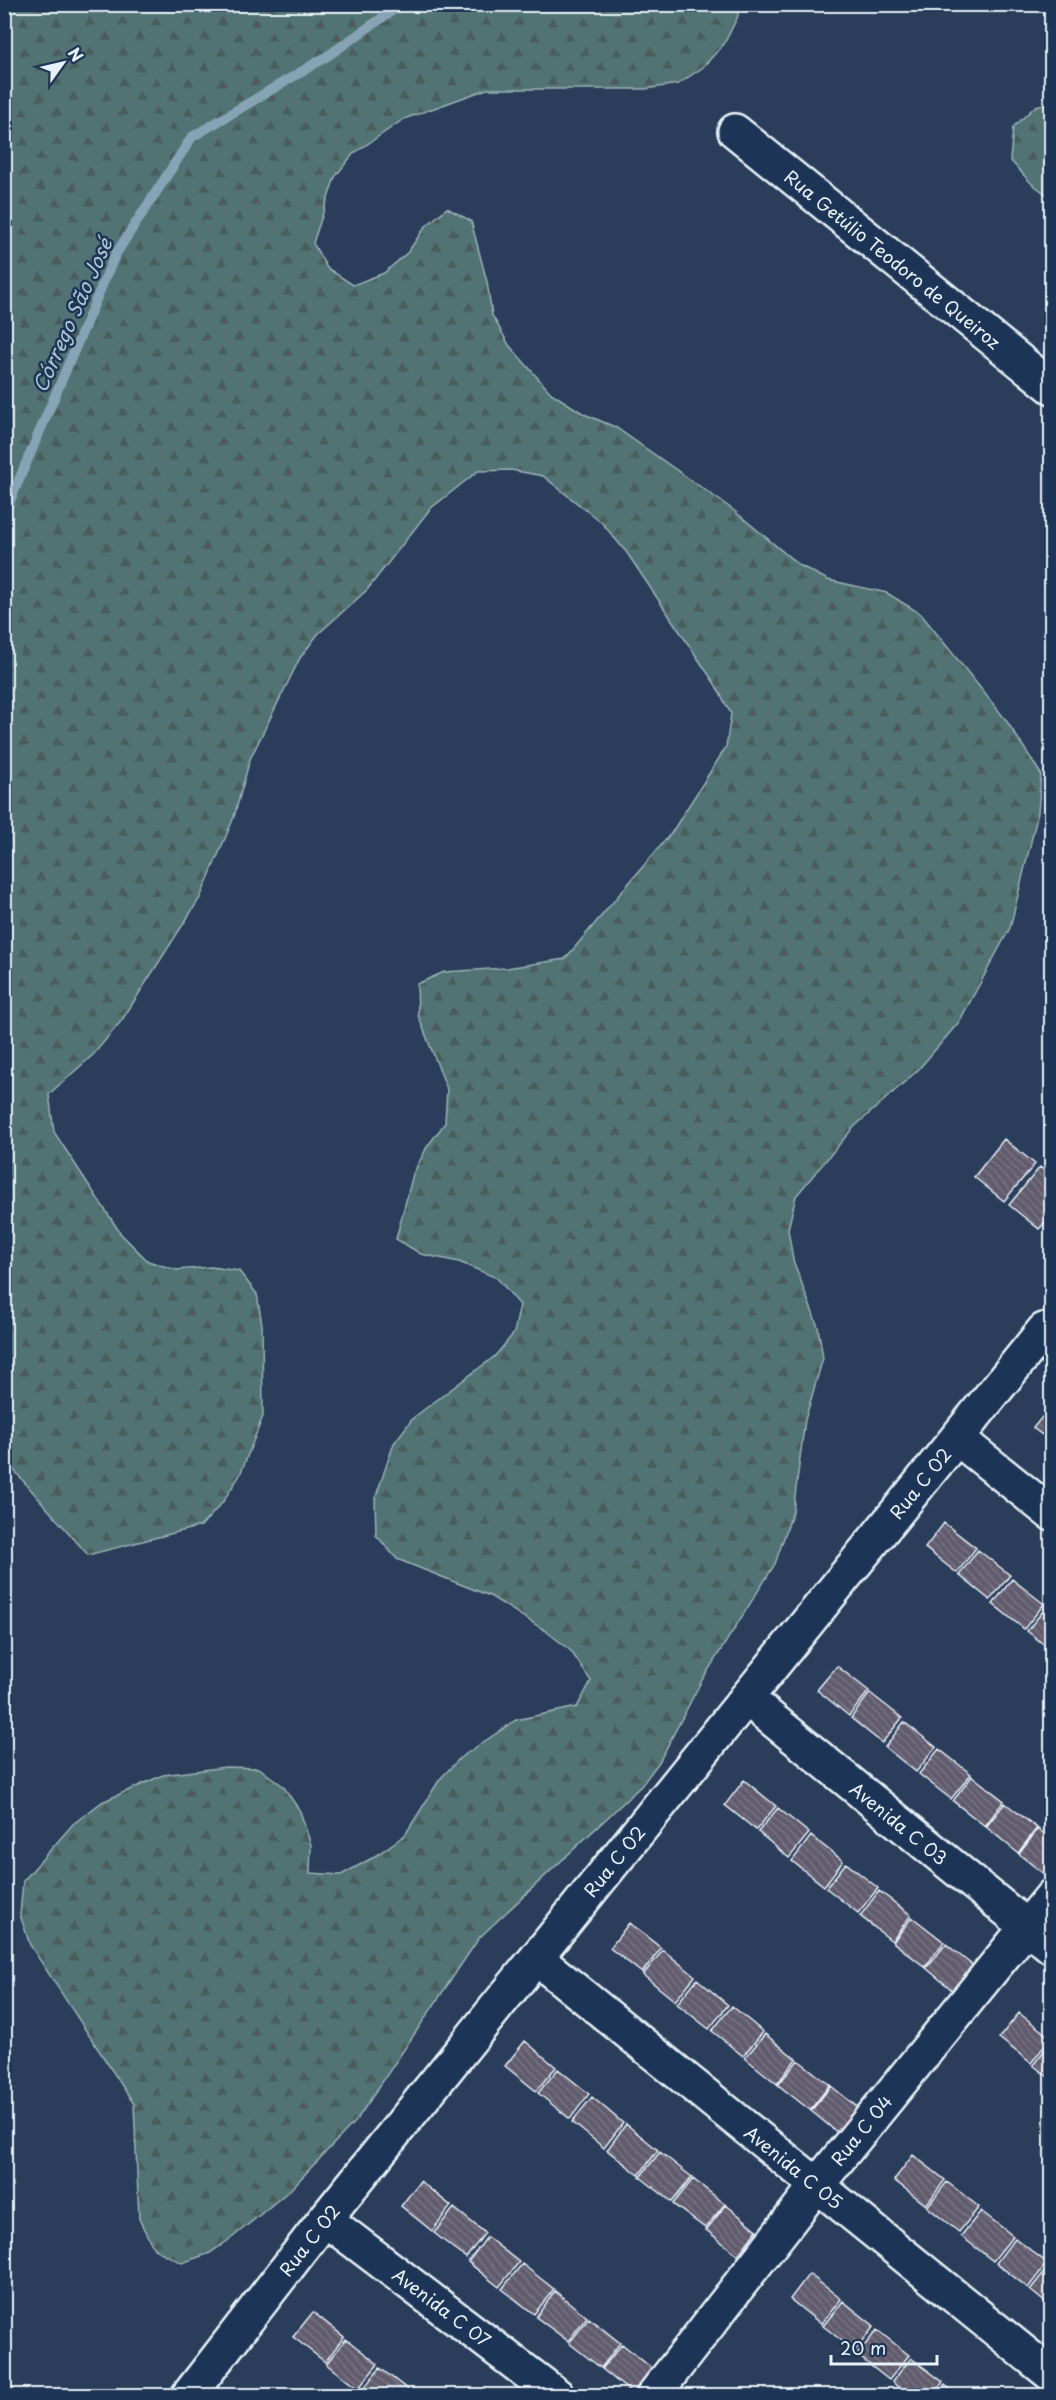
<svg xmlns="http://www.w3.org/2000/svg" width="1056" height="2400" viewBox="0 0 1056 2400" font-family="'Playpen Sans',sans-serif">
  <style>
    .forest { fill: url(#forest-firs); stroke: #9cb2b6; stroke-width: 1.5 }
    .lines { fill: none; stroke-linecap: round; stroke-linejoin: round }
    .stream { stroke: #86a4b5; stroke-width: 10 }
    .building { fill: url(#building-back-hatch); stroke: #e8f1f8; stroke-width: 1.5 }
    .minor-casing { stroke: #e8f1f8; stroke-width: 38 }
    .minor { stroke: #1d3557; stroke-width: 33 }
    .labels { text-anchor: middle; dominant-baseline: central; stroke-width: 5; stroke-linejoin: round; paint-order: stroke }
    .street-label { font-size: 18px; fill: #e8f1f8; stroke: #1d3557 }
    .water-label { font-size: 20px; font-style: italic; fill: #afc4d1; stroke: #1d3557 }
  </style>
  <defs>
    <pattern id="forest-firs" width="22" height="20" patternUnits="userSpaceOnUse" patternTransform="scale(1.5)"><rect width="22" height="20" fill="#517373"/><path d="M5 1l3.5 6h-7zM16 11l3.5 6h-7z" fill="#4b5b5c"/></pattern>
    <pattern id="building-back-hatch" width="6" height="6" patternUnits="userSpaceOnUse" patternTransform="scale(1.5)"><rect width="6" height="6" fill="#605b6d"/><path d="M-1 5l2 2M0 0l6 6M5-1l2 2" fill="none" stroke="#777383"/></pattern>
  </defs>
  <rect width="100%" height="100%" fill="#2a3d5b"/>
  <filter id="ink" filterUnits="userSpaceOnUse"><feTurbulence type="fractalNoise" baseFrequency=".0167" numOctaves="2"/><feDisplacementMap in="SourceGraphic" scale="12" xChannelSelector="R" yChannelSelector="G"/><feConvolveMatrix kernelMatrix="1 2 1 2 8 2 1 2 1" color-interpolation-filters="sRGB"/></filter>
  <g filter="url(#ink)">
    <path class="forest" d="M4 5H738V16L724 44 702 68 678 84 645 89H487L404 119 353 154 335 177 313 243 327 268 353 285 384 273 408 252 425 227 447 208 471 221 487 282 492 315 509 345 551 393 584 414 615 427 732 509 799 565 828 580 887 593 921 614 1006 720 1041 774 1038 813 1010 928 959 1022 918 1070 853 1128 796 1196 788 1229 793 1260 818 1327 823 1358 805 1420 793 1511 775 1564 702 1680 659 1762 641 1786 479 1938 358 2118 290 2190 233 2237 210 2253 182 2263 154 2249 139 2219 134 2104 30 1945 20 1915 23 1881 73 1824 102 1802 163 1775 226 1767 259 1768 283 1786 300 1811 311 1845 310 1873 341 1875 374 1857 405 1835 440 1779 460 1758 516 1720 577 1707 591 1681 571 1651 546 1631 490 1596 397 1559 376 1535 375 1499 394 1443 413 1418 495 1356 514 1333 520 1305 497 1278 459 1262 421 1254 396 1239 413 1174 427 1147 445 1123 447 1089 418 1015 417 984 444 972 507 968 565 959 672 832 726 747 731 714 715 684 627 553 602 523 543 476 511 470 478 471 430 509 367 590 318 634 300 658 250 759 234 817 200 898 122 1020 93 1055 49 1094 54 1132 121 1234 148 1261 176 1270 211 1267 239 1271 257 1294 262 1325 263 1416 240 1475 222 1503 201 1526 88 1555 5 1460Z
      M1051 102H1052L1051 198 1031 183 1010 160 1013 127 1036 106Z"/>
    <g class="lines">
      <path class="stream" d="M4 515 115 255 192 137 326 57 402 4"/>
    </g>
    <path class="building" d="M1004 1139 1035 1164 1004 1201 974 1177Z
      M1040 1167 1052 1177V1215L1039 1229 1009 1205Z
      M1052 1405V1442L1033 1428Z
      M944 1523 976 1548 957 1573 925 1548Z
      M978 1550 1010 1575 990 1600 959 1575Z
      M1012 1579 1044 1604 1024 1629 993 1604Z
      M1047 1606 1052 1610V1651L1027 1631Z
      M837 1666 869 1691 849 1716 817 1690Z
      M870 1693 902 1718 882 1743 851 1718Z
      M904 1722 936 1747 916 1772 885 1747Z
      M939 1749 971 1774 951 1799 919 1774Z
      M972 1776 1004 1801 985 1826 953 1801Z
      M744 1780 776 1806 756 1830 725 1805Z
      M1005 1803 1037 1828 1018 1853 986 1827Z
      M778 1808 809 1833 789 1858 758 1832Z
      M1038 1829 1052 1839 1050 1879 1019 1854Z
      M811 1836 843 1861 824 1886 792 1861Z
      M846 1863 878 1888 858 1913 826 1888Z
      M879 1891 911 1915 892 1941 860 1916Z
      M912 1917 944 1942 925 1967 893 1942Z
      M629 1923 661 1948 642 1973 610 1948Z
      M946 1944 977 1969 957 1994 926 1968Z
      M663 1950 695 1976 675 2001 643 1975Z
      M697 1979 728 2005 709 2029 677 2004Z
      M732 2006 763 2032 743 2056 712 2031Z
      M1019 2013 1051 2038 1031 2063 999 2038Z
      M765 2034 796 2059 777 2084 745 2058Z
      M525 2041 556 2067 536 2091 505 2066Z
      M1052 2041V2080L1033 2065Z
      M798 2060 830 2085 810 2110 778 2085Z
      M558 2069 589 2094 570 2119 538 2093Z
      M831 2086 862 2111 843 2137 811 2111Z
      M592 2097 623 2123 604 2148 572 2122Z
      M626 2124 658 2150 639 2175 607 2150Z
      M660 2152 692 2177 672 2202 640 2177Z
      M913 2155 945 2180 926 2205 894 2180Z
      M693 2179 725 2204 705 2228 673 2204Z
      M420 2181 451 2206 432 2231 401 2206Z
      M947 2182 979 2207 959 2232 927 2207Z
      M726 2205 757 2230 738 2255 706 2230Z
      M454 2208 485 2233 466 2258 434 2233Z
      M981 2211 1013 2236 993 2261 961 2236Z
      M487 2237 519 2262 499 2287 468 2262Z
      M1015 2238 1047 2263 1028 2288 996 2263Z
      M522 2264 554 2289 534 2314 502 2289Z
      M1049 2266 1052 2268V2308L1030 2290Z
      M809 2274 841 2299 821 2324 790 2299Z
      M555 2291 587 2317 568 2341 536 2317Z
      M843 2301 874 2326 855 2351 823 2326Z
      M313 2312 344 2337 325 2362 293 2337Z
      M589 2318 620 2343 601 2368 569 2343Z
      M877 2330 909 2355 889 2380 857 2355Z
      M346 2339 378 2364 358 2389 326 2364Z
      M622 2344 653 2369 633 2394 602 2369Z
      M911 2358 943 2382 933 2396H909L892 2382Z
      M380 2368 412 2393 410 2396H363L360 2393Z
      M945 2385 959 2396H936Z"/>
    <g class="lines">
      <defs>
        <path id="minor" d="M735 131 1052 387
          M957 1438 1052 1514
          M746 1698 1052 1947
          M536 1958 1052 2375
          M325 2219 558 2396
          M188 2396 325 2219 1044 1330
          M653 2396 817 2185 1052 1896"/>
      </defs>
      <use href="#minor" class="minor-casing"/>
      <use href="#minor" class="minor"/>
    </g>
  </g>
  <g class="labels">
    <g class="street-label">
      <text transform="translate(893 259) rotate(39)">Rua Getúlio Teodoro de Queiroz</text>
      <text transform="translate(920 1483) rotate(-51)">Rua C 02</text>
      <text transform="translate(899 1823) rotate(39)">Avenida C 03</text>
      <text transform="translate(614 1861) rotate(-51)">Rua C 02</text>
      <text transform="translate(861 2130) rotate(-51)">Rua C 04</text>
      <text transform="translate(794 2167) rotate(39)">Avenida C 05</text>
      <text transform="translate(309 2240) rotate(-52)">Rua C 02</text>
      <text transform="translate(442 2307) rotate(37)">Avenida C 07</text>
    </g>
    <g class="water-label">
      <text transform="translate(72 315) rotate(-66)">Córrego São José</text>
    </g>
  </g>
  <rect width="1056" height="2400" fill="none" stroke="#1d3557" stroke-width="24"/>
  <rect x="12" y="12" width="1032" height="2376" fill="none" stroke="#e8f1f8" stroke-width="2" filter="url(#ink)"/>
  <g transform="translate(63 63) rotate(56)" stroke="#1d3557" stroke-width="4.5" paint-order="stroke">
  <path d="M0-4.5L10 22L0 15L-10 22Z" fill="#e8f1f8"/>
  <text y="-9" font-size="16" font-weight="bold" text-anchor="middle" fill="#e8f1f8">N</text>
  </g>
  <path d="M831 2355v9h106v-9" fill="none" stroke="#e8f1f8" stroke-width="3"/>
  <text x="840" y="2355" font-size="18" fill="#e8f1f8" stroke="#1d3557" stroke-width="4.5" paint-order="stroke">20 m</text>
</svg>
